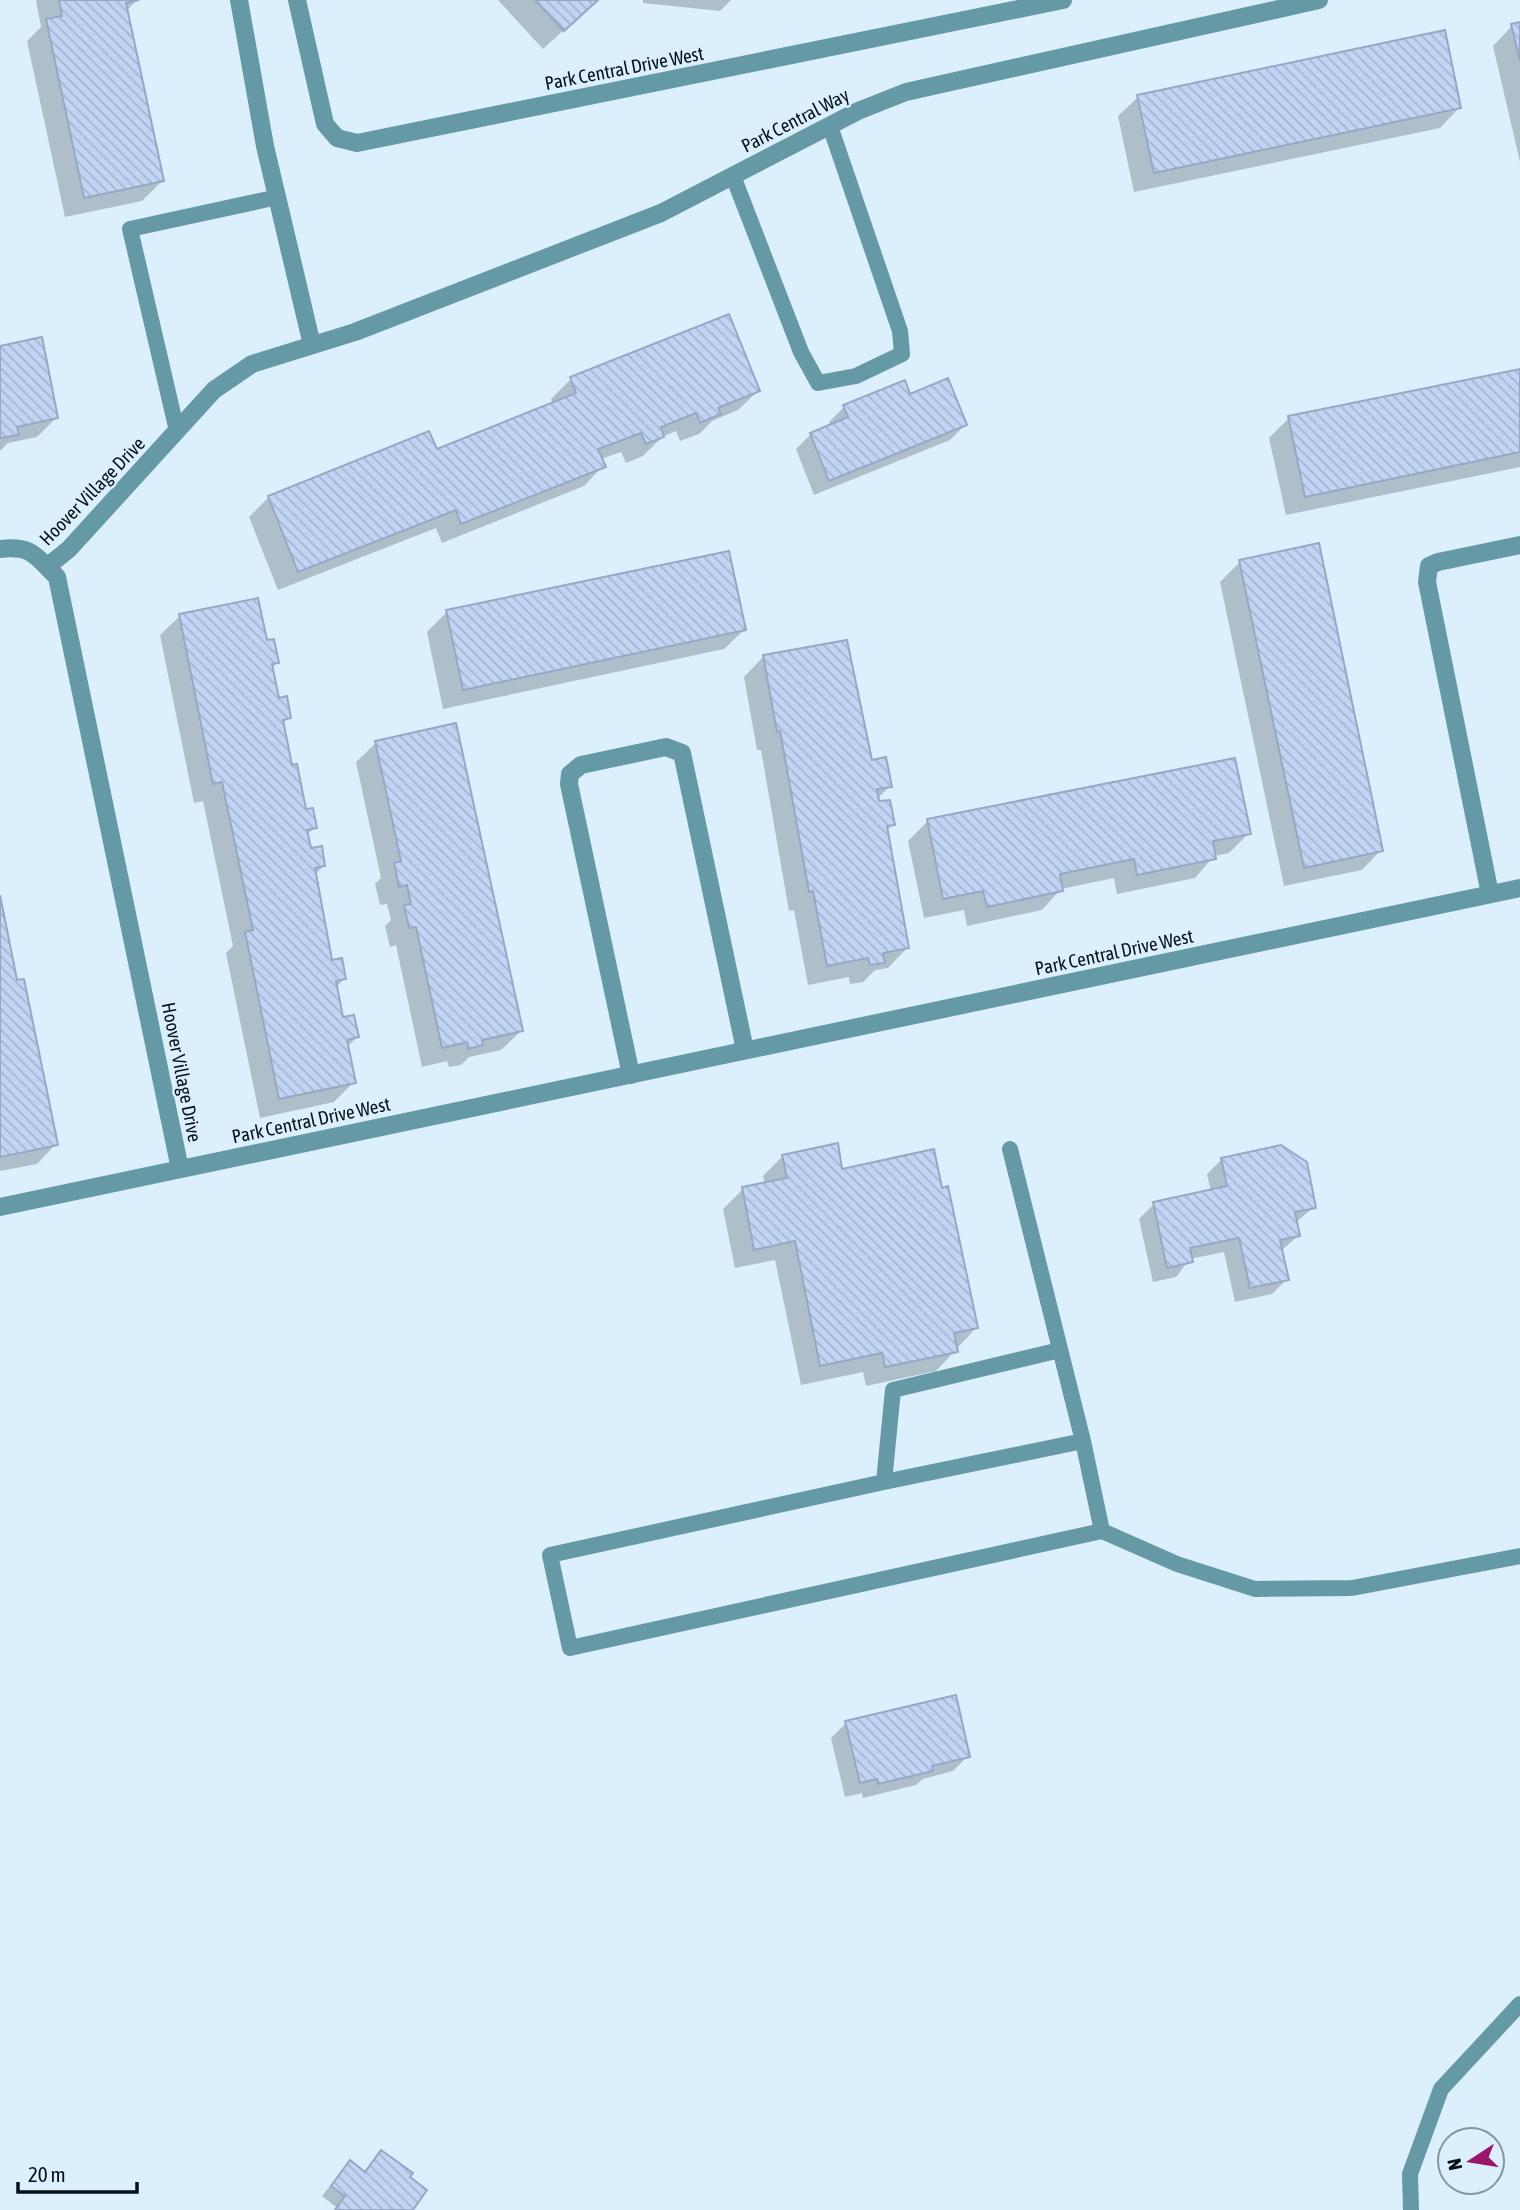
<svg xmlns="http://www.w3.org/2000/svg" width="1520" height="2210" viewBox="0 0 1520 2210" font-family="'Asap Condensed',sans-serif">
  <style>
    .shadow { fill: #0003 }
    .building { fill: url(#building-back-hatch); stroke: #96a8c5; stroke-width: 2 }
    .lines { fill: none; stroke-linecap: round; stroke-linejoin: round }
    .service { stroke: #6699a6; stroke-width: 16 }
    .minor { stroke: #6699a6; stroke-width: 18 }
    .labels { text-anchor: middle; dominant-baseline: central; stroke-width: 5; stroke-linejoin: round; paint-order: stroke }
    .street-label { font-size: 19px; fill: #051118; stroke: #dbeffd }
  </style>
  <defs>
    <pattern id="building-back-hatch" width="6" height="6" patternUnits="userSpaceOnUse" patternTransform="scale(1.75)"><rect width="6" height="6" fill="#c1d4f3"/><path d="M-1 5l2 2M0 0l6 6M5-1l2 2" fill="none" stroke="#a4b5d0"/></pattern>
  </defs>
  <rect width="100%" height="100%" fill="#dbeffd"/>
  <path class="shadow" d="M36 0H137L126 11 162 181 142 201 65 217 27 41 41 27Z
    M498 0H597L543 49Z
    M643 0H731L720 11 643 3Z
    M1520 24V162L1493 46 1512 26Z
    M1138 97 1459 108 1440 128 1134 192 1118 116Z
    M728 316 758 391 738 410 712 421 699 434 680 441 676 431 662 437 643 456 626 463 621 452 601 459 603 466 584 486 442 543 436 528 278 590 249 517 269 497 436 451 553 404 551 399 571 379Z
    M0 348 56 418 37 437 8 443 0 451Z
    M1520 371V467L1286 515 1269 438 1289 418Z
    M909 396 965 425 950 440 814 495 796 449 811 434 831 426 829 422 844 407Z
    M1240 562 1381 850 1362 870 1284 886 1220 582Z
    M447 612 744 630 724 649 443 709 427 632Z
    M180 616 265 642 278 662 271 669 277 700 289 717 282 725 290 768 304 811 315 827 306 836 309 850 324 866 314 875 331 962 344 979 335 988 342 1019 357 1037 347 1047 354 1082 334 1102 260 1118 226 953 233 946 203 801 194 803 160 635Z
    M763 657 870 762 890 786 877 799 893 825 886 831 907 948 888 968 875 970 863 982 850 984 849 977 808 985 794 910 789 911 761 750H757L744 677Z
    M376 743 521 1031 501 1050 469 1057 461 1065 449 1067 447 1061 422 1067 396 945 390 947 385 926 391 920 387 904 380 905 375 884 381 878 356 762Z
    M928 821 1249 833 1229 853 1214 856 1195 878 1117 894 1114 878 1061 889 1042 910 967 926 964 910 924 918 908 841Z
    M0 904 56 1144 37 1164 0 1171Z
    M783 1156 841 1171 976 1328 936 1371 866 1386 863 1372 801 1385 775 1260 735 1268 723 1209 743 1189 765 1184 763 1176Z
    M1222 1159 1314 1207 1295 1223 1298 1236 1281 1251 1287 1279 1272 1294 1235 1302 1224 1252 1190 1259 1176 1277 1153 1282 1139 1219 1154 1204 1211 1192 1207 1174Z
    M846 1723 968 1756 953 1771 923 1779 916 1785 863 1798 862 1793 845 1797 831 1738Z
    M382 2152 408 2177 410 2210H334L336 2207 322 2196 340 2173 350 2163 364 2173Z"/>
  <path class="building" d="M59 0H139L126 3 164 181 84 198 46 19 62 16Z
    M535 0H598L564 31Z
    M1520 22V61L1511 24Z
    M1445 30 1461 108 1154 173 1137 95Z
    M729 314 760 391 718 408 721 414 700 423 696 413 661 427 664 437 646 444 641 433 598 449 606 467 461 524 456 510 298 572 268 496 429 431 437 449 576 393 570 377Z
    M42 337 58 418 17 427 19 435 0 438V346Z
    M1520 369V452L1305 497 1288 416Z
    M948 378 967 425 829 481 810 433 848 417 843 405 905 380 910 394Z
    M1319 543 1383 851 1304 868 1239 560Z
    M729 551 746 630 463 690 446 610Z
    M258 598 267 640 274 639 279 663 272 664 279 698 287 696 291 718 283 720 292 765 297 764 306 809 313 808 317 828 307 830 311 848 322 846 325 866 315 868 332 960 342 958 346 979 336 981 343 1017 354 1015 359 1037 347 1040 356 1083 279 1099 245 932 253 930 222 782 213 784 179 614Z
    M847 640 872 760 886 757 892 787 877 789 879 801 890 800 895 825 887 826 909 948 883 953 885 963 870 965 868 958 827 966 813 891 809 892 780 731 777 732 763 655Z
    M456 723 523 1031 482 1040 483 1045 468 1049 467 1042 442 1048 416 927 409 928 404 905 411 904 407 885 399 887 394 863 401 861 375 741Z
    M1235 758 1251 834 1213 841 1216 859 1137 875 1134 859 1060 874 1063 891 987 907 983 891 943 899 927 819Z
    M0 895 17 980 24 979 58 1145 0 1157Z
    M838 1143 842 1169 934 1149 942 1188 948 1186 978 1328 954 1333 958 1352 885 1367 882 1353 820 1366 795 1241 754 1250 742 1187 787 1178 782 1155Z
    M1281 1145 1307 1162 1316 1208 1295 1212 1300 1236 1280 1240 1289 1280 1250 1288 1239 1238 1190 1248 1193 1262 1167 1268 1153 1202 1227 1186 1221 1158Z
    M956 1695 970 1757 932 1766 933 1771 878 1784 877 1779 860 1783 845 1721Z
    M381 2150 413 2173 410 2177 427 2190 413 2210H335L345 2196 331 2186 350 2160 365 2172Z"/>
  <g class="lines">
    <path class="service" d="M733 176 801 352 818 383 856 376 902 354 900 331 830 126
      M177 431 130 229 278 197
      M1010 1149 1083 1441 1102 1531 1177 1564 1255 1589 1352 1588 1520 1556
      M1060 1350 893 1390 884 1482 550 1555 570 1648 1102 1531
      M884 1482 1083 1441
      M1411 2210 1410 2174 1441 2089 1520 2004"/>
    <path class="minor" d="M239 0 265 146 312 345
      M297 0 325 124 337 138 357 143 1063 0
      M0 549C33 545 36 557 57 577L180 1169
      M48 566 69 549 214 390 252 364 355 332 661 213 858 111 906 92 1319 0
      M1490 894 1427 582 1429 566 1438 562 1520 545
      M631 1075 569 784 570 774 581 765 666 747 682 753 745 1050
      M0 1207 1520 888"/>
  </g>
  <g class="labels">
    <g class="street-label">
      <text transform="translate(624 68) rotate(-11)">Park Central Drive West</text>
      <text transform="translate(795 120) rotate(-27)">Park Central Way</text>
      <text transform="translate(92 491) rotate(-46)">Hoover Village Drive</text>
      <text transform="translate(1114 952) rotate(-12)">Park Central Drive West</text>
      <text transform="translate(182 1072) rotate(79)">Hoover Village Drive</text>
      <text transform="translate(311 1120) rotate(-12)">Park Central Drive West</text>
    </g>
  </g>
  <g transform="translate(1471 2161) rotate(258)"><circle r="33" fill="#dbeffd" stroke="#8596a1" stroke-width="2"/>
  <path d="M0-5L12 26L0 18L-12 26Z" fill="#99166b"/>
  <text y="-10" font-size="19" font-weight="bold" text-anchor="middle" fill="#051118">N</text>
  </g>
  <path d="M18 2182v10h119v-10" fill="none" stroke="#051118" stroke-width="3.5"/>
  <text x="28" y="2182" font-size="21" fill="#051118" stroke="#dbeffd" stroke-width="5" paint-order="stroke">20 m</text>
</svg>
